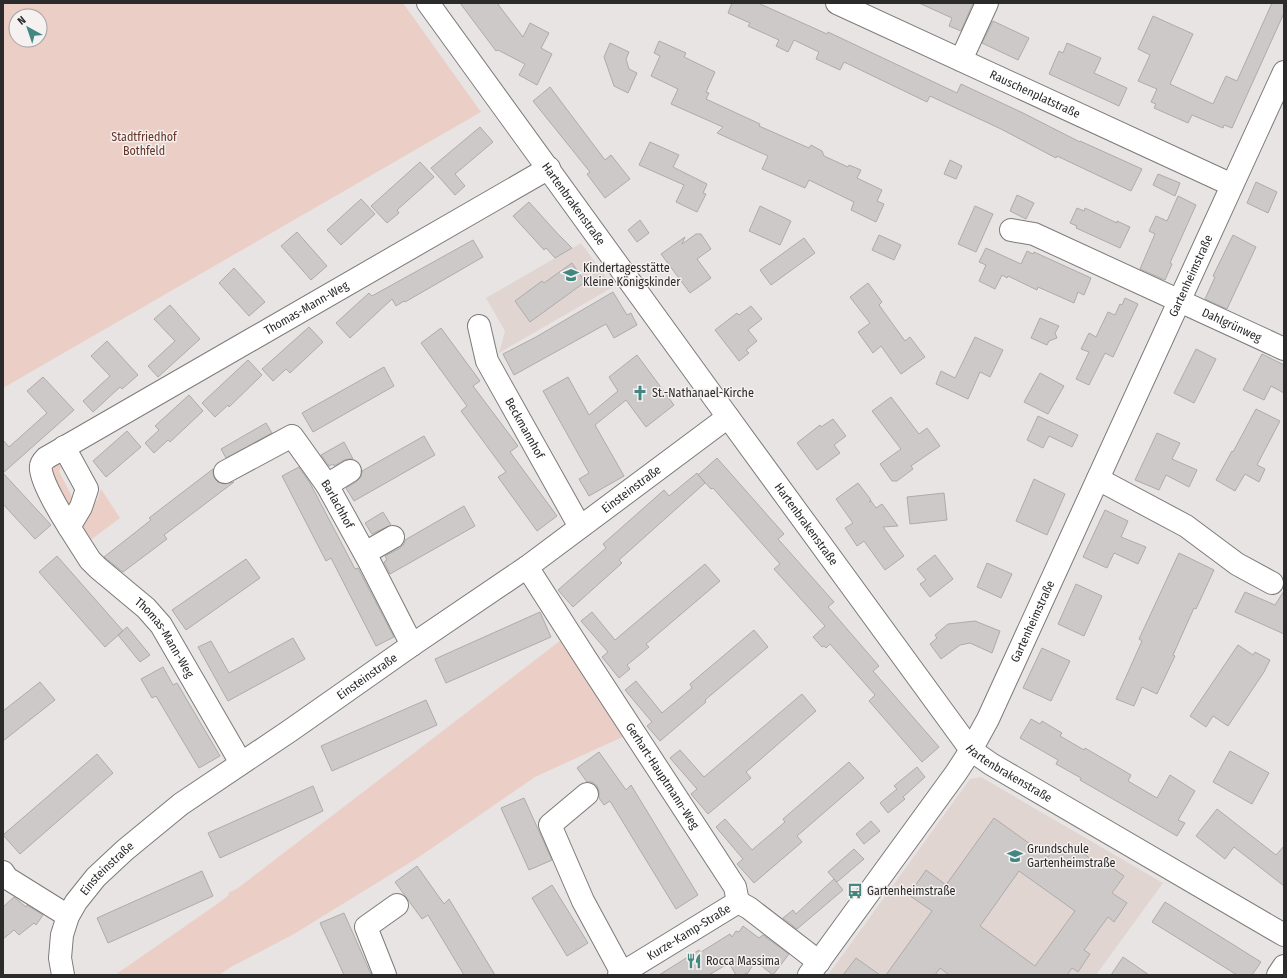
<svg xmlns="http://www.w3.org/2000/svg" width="1287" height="978" viewBox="0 0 1287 978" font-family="'Fira Sans Condensed',sans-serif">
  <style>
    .built { fill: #e1d5d2 }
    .green { fill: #ebcfc7; fill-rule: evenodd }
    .building { fill: #ccc9c8; stroke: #aeabaa; fill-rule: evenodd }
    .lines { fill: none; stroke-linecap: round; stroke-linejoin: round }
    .minor-casing { stroke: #7d7a79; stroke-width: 24 }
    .minor { stroke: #fff; stroke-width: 22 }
    .labels { text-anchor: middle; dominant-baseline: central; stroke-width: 3; stroke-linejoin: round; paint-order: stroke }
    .street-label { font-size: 12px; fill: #2c2b2b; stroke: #f5f1f0 }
    .park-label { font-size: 12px; fill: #653427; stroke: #f5f1f0 }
    .poi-label { font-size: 12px; fill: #2c2b2b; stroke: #f5f1f0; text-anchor: start }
  </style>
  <rect width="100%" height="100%" fill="#e7e4e3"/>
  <path class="built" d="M581 243 613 287 499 353 505 331 486 298Z
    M981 777 1163 883 1096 975H828L970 779Z"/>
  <path class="green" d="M3 3H403L481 112 3 388ZM16 16H40V40H16Z
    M59 459 63 465 59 471 74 501 71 512 52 476V465Z
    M101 489 120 518 92 539H88L80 523 97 500Z
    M565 637 629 734 535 777 419 857 294 934 231 967 219 975H115L220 902 229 895 228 893 238 888Z"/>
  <path class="building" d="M460 3H497L523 37 530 23 549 33 541 48 552 54 537 85 519 75 525 64 498 50 496 51Z
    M732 3H758L827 34 828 32 957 93 961 84 1023 113 1080 142V141L1142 169 1131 191 1057 156 1056 158 1001 129 930 96 927 102 844 62 840 70 816 59 819 52 794 40 788 52 776 46 779 40 748 26 750 23 728 13Z
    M919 3H973L961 31 949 26 952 18Z
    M1272 3H1284V13L1232 128 1224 125 1223 128 1192 115 1188 123 1154 108 1156 104 1151 102 1157 89 1138 81 1150 55 1138 49 1153 16 1193 34 1170 84 1213 104 1226 76 1237 81Z
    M993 21 1029 38 1018 60 982 43Z
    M659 41 686 53 684 57 715 72 706 92 709 93 706 99 760 124 759 126 809 148 811 145 822 151 824 156 848 167 849 165 861 170 857 178 882 190 877 201 884 204 876 222 851 210 854 202 809 180 805 188 762 169 768 156 717 133 723 127 671 104 678 89 651 76 660 56 654 53Z
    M610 43 629 52 626 59 629 69 637 73 628 93 614 86 604 57Z
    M1067 43 1101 58 1094 73 1127 88 1119 106 1049 74 1059 51 1063 53Z
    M550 87 605 160 611 155 630 179 605 198 587 174 590 172 533 101Z
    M480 127 493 142 455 174 465 186 455 195 431 168Z
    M650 142 679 155 673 167 707 184 703 193 706 194 697 212 676 202 684 185 639 165Z
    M950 160 962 166 956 179 944 174Z
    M420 162 434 177 397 210 399 213 387 223 371 206Z
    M1158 174 1180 183 1175 196 1153 185Z
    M1256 182 1277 192 1268 213 1247 203Z
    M1017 195 1034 203 1026 219 1010 211Z
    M1178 196 1196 205 1170 263 1172 264 1165 280 1140 269 1155 234 1149 231 1156 216 1167 221Z
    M361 199 375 214 341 245 327 230Z
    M529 202 557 233 572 248 555 258 546 248 544 250 513 216Z
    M760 206 791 221 780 245 749 231Z
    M975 206 993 214 976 252 958 244Z
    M1077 208 1084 211 1085 208 1117 223V221L1130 227 1120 248 1076 228 1077 226 1070 223Z
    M640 220 649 233 637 242 628 230Z
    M297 232 327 266 311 280 281 246Z
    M696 234H701L711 249 697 259 711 278 690 293 661 254 685 237 682 244Z
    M879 235 901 245 894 260 872 250Z
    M1233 235 1256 247 1227 309 1205 299 1215 277 1213 276Z
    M804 238 815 253 771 285 760 270Z
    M473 240 483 257 405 302 404 301 396 306 392 299 350 338 336 323 369 293 372 296Z
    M986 248 1021 264 1027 251 1033 254 1034 252 1091 278 1084 295 1078 292 1074 303 1038 287 1037 290 1008 276 1007 278 1002 275 995 289 979 281 986 265 979 262Z
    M572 263 585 282 530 322 515 301 542 281 544 283Z
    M234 268 265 302 249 316 219 283Z
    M868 283 882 302 879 305 905 341 910 337 925 357 901 374 881 346 873 353 858 332 870 323 850 297Z
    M613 292 627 315 631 313 637 325 614 338 606 324 514 375 503 354 536 337Z
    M1125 298 1138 304 1113 357 1105 353 1089 385 1076 379 1089 352 1081 349 1089 333 1096 337 1108 312 1115 315 1120 304 1122 305Z
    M170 305 200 339 158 377 148 366 175 341 154 319Z
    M751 306 762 319 748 330 757 341 746 350 749 353 739 361 715 330 737 313 739 315Z
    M1040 318 1059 326 1055 333 1057 338 1049 341 1047 345 1031 338Z
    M309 327 323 342 290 373 286 369 273 381 262 369Z
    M441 328 480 381 473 386 518 446 510 452 557 516 537 531 498 477 506 472 461 411 467 406 421 343Z
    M975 337 1003 350 990 377 980 372 968 399 936 384 941 371 955 378Z
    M107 341 138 375 122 389 120 387 93 412 83 401 110 376 91 356Z
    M1196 349 1216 359 1194 403 1174 393Z
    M1262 354 1284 365V393L1271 386 1264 400 1243 390Z
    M637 355 674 405 646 427 626 400 595 425 624 476 589 496 579 479 589 473 543 391 568 377 589 415 618 391 609 377Z
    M248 360 262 375 229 407 228 405 215 417 202 403Z
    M384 367 394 386 313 432 302 413Z
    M1040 373 1064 386 1048 414 1024 402Z
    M43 377 74 410 3 473 51 525 35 539 3 504V440L9 447 47 413 27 391Z
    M189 395 203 411 170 442 168 440 154 453 145 443 159 430 155 426Z
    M891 397 919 434 927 428 940 446 911 466 913 469 897 481H892L880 464 901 449 872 411Z
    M1256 409 1280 421 1257 465 1265 469 1259 482 1245 474 1235 491 1216 480 1232 451 1233 452Z
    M1038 416 1078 435 1072 447 1049 436 1043 448 1027 440Z
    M833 419 846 436 834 445 840 453 817 470 797 443 820 425 821 427Z
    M266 423 272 433 226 458 221 449Z
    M127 431 141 447 106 477 93 461Z
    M1157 433 1180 443 1172 459 1197 470 1189 487 1166 475 1159 490 1135 480Z
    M424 436 435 455 354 501 346 488 356 482 361 477 362 471Z
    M344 442 353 459H349L344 460 334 466 333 464 329 466 321 455Z
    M717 458 784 534 778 539 834 602 828 607 879 666 873 671 939 747 922 762 869 701 875 695 830 644 826 648 824 646 822 647 813 637 825 626 774 569 780 564 713 488 711 489 698 475Z
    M299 467 310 483 355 569 358 568 394 637 376 646 331 558 326 561 282 476Z
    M213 469V472L214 478 218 482 225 484 234 482 164 535 167 539 123 572 104 557 151 520 149 518Z
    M697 473 705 483 619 560 622 563 573 607 558 590 606 548 603 544 664 490 669 496Z
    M1034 479 1065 494 1047 535 1016 521Z
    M858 483 871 500 869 502 871 501 876 508 882 504 898 526 883 527 904 556 885 570 864 541 857 546 845 528 853 523 836 499Z
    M944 493 947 520 910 524 907 497Z
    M464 506 475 526 390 574 384 562 387 560 385 556 400 548 404 544 405 540Z
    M1105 510 1128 521 1121 537 1146 547 1138 564 1114 553 1107 568 1083 557Z
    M383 512 391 525 372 534 365 523Z
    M1179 553 1214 570 1196 609 1194 608 1173 655 1175 656 1157 694 1142 687 1134 706 1116 699 1142 641 1139 639Z
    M935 555 953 579 930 597 920 584 926 580 917 569Z
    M57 556 123 631 105 647 39 572Z
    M246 559 260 578 186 630 172 610Z
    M987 563 1012 574 1001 598 977 587Z
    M705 564 720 581 646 644 649 647 627 665 630 669 619 678 602 657 608 652 581 621 592 612 615 640Z
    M1076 584 1102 596 1084 636 1058 624Z
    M1284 591V634L1235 612 1245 592 1275 605Z
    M540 612 551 637 446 683 435 659Z
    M975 621 1000 631 992 653 970 643 960 645 941 659 930 644 937 638 935 635 948 624Z
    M127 627 150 655 140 662 118 635Z
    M754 630 768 647 705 700 706 702 660 741 647 726 652 722 625 690 636 681 662 713 692 688 690 684Z
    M293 638 305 659 228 701 198 647 211 641 229 673Z
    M1238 645 1253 655 1255 652 1270 660 1264 672 1228 726 1213 716 1206 727 1190 716Z
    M1042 648 1070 661 1051 701 1023 688Z
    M163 667 173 685 177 683 220 756 199 768 156 696 152 698 141 679Z
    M40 682 55 700 3 741V711Z
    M802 694 816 711 746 772 751 778 708 814 691 794 697 789 670 758 680 750 704 777Z
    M426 700 437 725 332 771 321 746Z
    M1031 719 1040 724 1042 721 1062 733 1060 736 1084 750 1085 748 1131 775 1128 781 1157 798 1170 775 1195 791 1178 820 1185 823 1177 836 1080 780 1081 778 1056 764 1058 760 1020 738Z
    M1230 751 1269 773 1252 804 1213 782Z
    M599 752 626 790 631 785 698 895 676 909 610 801 604 805 599 798V792L597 786 592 782H587L577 768Z
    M97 754 113 773 20 854 3 835Z
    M849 762 864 778 797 836 802 842 754 883 737 864 743 859 716 827 725 819 752 850 785 822 783 819Z
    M917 767 925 777 903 797 905 799 888 813 880 803 897 789 894 786Z
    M313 786 323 811 220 858 208 833Z
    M524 798 552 860 529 870 501 808Z
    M1217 809 1276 855 1284 846V886L1234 847 1225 859 1196 836Z
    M994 818 1048 857 1056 846 1064 852 1070 844 1104 868 1107 864 1124 876 1112 893 1127 903 1114 922 1108 917 1084 950 1090 954 1078 972 1072 968 1067 975H949L940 968 935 975H886L932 911 909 895 926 870 946 885ZM1019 871 1075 911 1035 966 980 926Z
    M871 821 880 831 864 844 856 834Z
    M854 849 864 859 837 882 828 872Z
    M417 866 444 904 449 899 495 975H464L428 915 422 919 395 882Z
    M202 871 213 896 108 943 97 918Z
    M834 879 843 890 797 929 783 918 793 910 796 914Z
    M552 885 588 943 567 956 532 898Z
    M14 897 26 907 27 905 43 915 36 925 34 923 19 935 14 930 3 939V907Z
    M1165 902 1261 962 1252 975H1237L1152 922Z
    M344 913 370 972 372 975H344L335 955 320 923Z
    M743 926 759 938 763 935 789 954 773 975 755 961 748 973 742 975H736L729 963 709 975H659L699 950 701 952 730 934 732 937 736 931 739 932Z
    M1123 957 1149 975H1111Z
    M856 958 880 975H843Z"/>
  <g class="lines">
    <defs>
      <g id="minor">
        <path id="s1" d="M428 3 728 417 971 750 991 764 1284 935"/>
        <path id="s2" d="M837 3 1232 185"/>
        <path d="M961 60 987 3"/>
        <path id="s3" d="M1011 230 1034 234 1284 349"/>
        <path id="s4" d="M479 326 487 361 580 527"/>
        <path id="s5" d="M64 447 87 489 81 507 69 527 90 560 98 568 146 608 161 625 241 763"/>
        <path id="s6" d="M225 472 292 436 327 485 369 561 412 645"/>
        <path d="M1098 479 1186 526 1237 564 1272 583"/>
        <path d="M327 485 350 471"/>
        <path id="s7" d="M69 527C62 516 38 477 41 466 41 463 44 460 46 458L549 168"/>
        <path d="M365 553 393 537"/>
        <path id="s8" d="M527 567 586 659 735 887 738 902"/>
        <path d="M587 794 550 825 583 901 622 973"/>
        <path d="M3 872 7 878 68 916"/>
        <path d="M738 902 749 908 819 962"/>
        <path id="s9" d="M63 975 60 958 62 935 68 916 76 902 96 877 125 850 181 804 291 730 412 645 527 567 728 417"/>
        <path d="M385 975 366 927 397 905"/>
        <path id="s10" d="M619 975 738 902"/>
        <path id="s11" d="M809 975 956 773 971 750 988 719 1284 72"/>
        <path d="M1278 975 1284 966"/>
      </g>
    </defs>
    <use href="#minor" class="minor-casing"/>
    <use href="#minor" class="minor"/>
  </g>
  <defs>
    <symbol id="school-bare" viewBox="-9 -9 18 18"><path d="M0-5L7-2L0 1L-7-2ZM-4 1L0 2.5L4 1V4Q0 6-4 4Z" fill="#428881" stroke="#f5f1f0" stroke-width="2.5" paint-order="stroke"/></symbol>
    <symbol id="church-bare" viewBox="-9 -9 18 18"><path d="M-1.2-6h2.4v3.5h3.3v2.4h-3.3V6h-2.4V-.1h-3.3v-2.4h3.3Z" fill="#428881" stroke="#f5f1f0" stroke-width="2.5" paint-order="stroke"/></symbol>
    <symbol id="bus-bare" viewBox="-9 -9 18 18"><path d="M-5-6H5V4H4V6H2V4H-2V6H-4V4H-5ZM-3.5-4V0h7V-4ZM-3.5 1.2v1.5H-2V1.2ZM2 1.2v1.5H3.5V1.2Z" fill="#428881" stroke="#f5f1f0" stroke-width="2.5" paint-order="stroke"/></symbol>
    <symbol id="restaurant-bare" viewBox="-9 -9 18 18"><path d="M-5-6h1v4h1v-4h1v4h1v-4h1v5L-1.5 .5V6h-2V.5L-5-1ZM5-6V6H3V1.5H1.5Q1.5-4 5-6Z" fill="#428881" stroke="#f5f1f0" stroke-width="2.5" paint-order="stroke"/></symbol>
  </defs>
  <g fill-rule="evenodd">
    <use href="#school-bare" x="560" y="264" width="22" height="22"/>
    <use href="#church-bare" x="629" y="382" width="22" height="22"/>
    <use href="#school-bare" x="1004" y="845" width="22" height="22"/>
    <use href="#bus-bare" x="844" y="880" width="22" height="22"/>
    <use href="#restaurant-bare" x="683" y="950" width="22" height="22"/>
  </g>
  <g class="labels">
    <g class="street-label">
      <text stroke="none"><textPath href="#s2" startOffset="218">Rauschenplatstraße</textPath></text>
      <text stroke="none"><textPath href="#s1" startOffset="248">Hartenbrakenstraße</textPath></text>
      <text stroke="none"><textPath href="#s11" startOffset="800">Gartenheimstraße</textPath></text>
      <text stroke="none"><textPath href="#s7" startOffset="378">Thomas-Mann-Weg</textPath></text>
      <text stroke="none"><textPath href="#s3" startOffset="241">Dahlgrünweg</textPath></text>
      <text stroke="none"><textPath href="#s4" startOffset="113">Beckmannhof</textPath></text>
      <text stroke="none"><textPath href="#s9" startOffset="770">Einsteinstraße</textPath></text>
      <text stroke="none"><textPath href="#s6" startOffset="158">Barlachhof</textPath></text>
      <text stroke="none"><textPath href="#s1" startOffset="644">Hartenbrakenstraße</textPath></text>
      <text stroke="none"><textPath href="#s11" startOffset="420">Gartenheimstraße</textPath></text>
      <text stroke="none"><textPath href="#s5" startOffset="238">Thomas-Mann-Weg</textPath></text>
      <text stroke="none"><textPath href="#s9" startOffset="446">Einsteinstraße</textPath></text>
      <text stroke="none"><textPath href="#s1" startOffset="968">Hartenbrakenstraße</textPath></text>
      <text stroke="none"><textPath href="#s8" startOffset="249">Gerhart-Hauptmann-Weg</textPath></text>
      <text stroke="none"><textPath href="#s9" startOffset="122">Einsteinstraße</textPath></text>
      <text stroke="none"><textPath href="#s10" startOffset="82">Kurze-Kamp-Straße</textPath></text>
    </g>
    <g class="park-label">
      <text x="144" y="137">Stadtfriedhof<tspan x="144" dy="14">Bothfeld</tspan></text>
    </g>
    <g class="poi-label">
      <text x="583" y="268">Kindertagesstätte<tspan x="583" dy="14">Kleine Königskinder</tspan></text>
      <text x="652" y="393">St.-Nathanael-Kirche</text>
      <text x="1027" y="849">Grundschule<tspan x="1027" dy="14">Gartenheimstraße</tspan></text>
      <text x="867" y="891">Gartenheimstraße</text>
      <text x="706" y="961">Rocca Massima</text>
    </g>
  </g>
  <rect width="1287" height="978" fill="none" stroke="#2c2b2b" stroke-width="8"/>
  <g transform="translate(28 28) rotate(320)"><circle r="19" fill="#f5f1f0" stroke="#a5a2a1"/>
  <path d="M0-3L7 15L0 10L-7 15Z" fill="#428881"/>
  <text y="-6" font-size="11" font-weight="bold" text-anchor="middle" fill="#2c2b2b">N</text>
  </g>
</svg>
